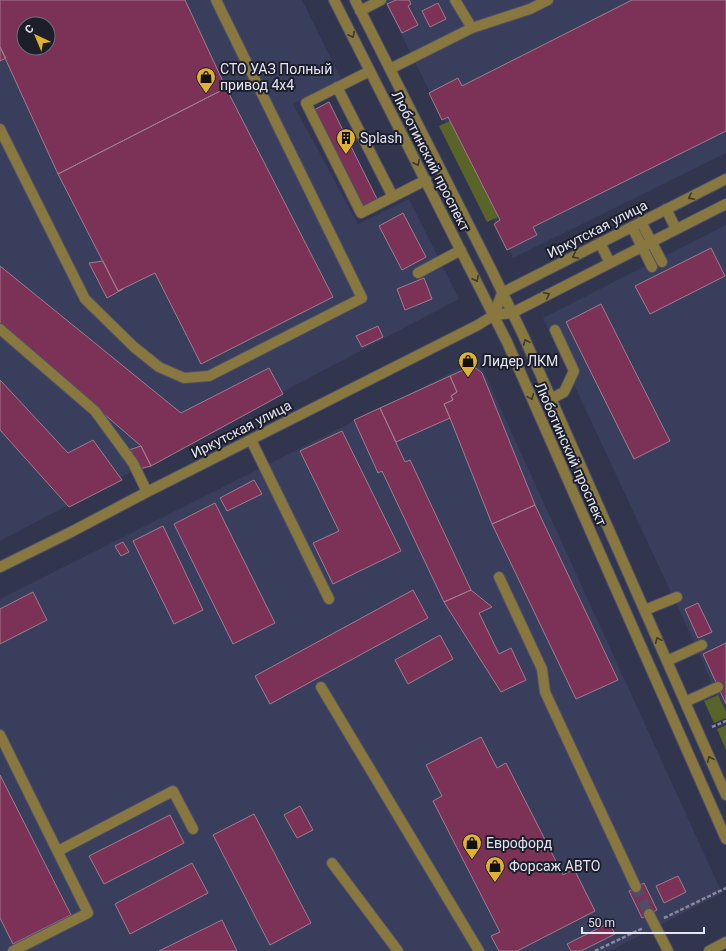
<svg xmlns="http://www.w3.org/2000/svg" width="726" height="951" viewBox="0 0 726 951" font-family="Roboto,sans-serif">
  <style>
    .built { fill: #3a3e5d; fill-rule: evenodd }
    .green { fill: #586428 }
    .building { fill: #7c3157; stroke: #9e7e8c; fill-rule: evenodd }
    .lines { fill: none; stroke-linecap: round; stroke-linejoin: round }
    .minor-tunnel { stroke: #4d4f67; stroke-width: 10; stroke-dasharray: 10 5; stroke-linecap: butt }
    .minor-casing { stroke: #4e5169; stroke-width: 12 }
    .path { stroke: #878a9e; stroke-width: 2.5; stroke-dasharray: 4 2; stroke-linecap: butt }
    .minor { stroke: #887840; stroke-width: 10 }
    .oneway { stroke: #3c3930 }
    .labels { text-anchor: middle; dominant-baseline: central; stroke-width: 4; stroke-linejoin: round; paint-order: stroke }
    .poi-label { font-size: 14px; fill: #e3e5f5; stroke: #1c1e29; text-anchor: start }
    .street-label { font-size: 14px; fill: #e3e5f5; stroke: #1c1e29 }
  </style>
  <rect width="100%" height="100%" fill="#32354e"/>
  <path class="built" d="M0 0H302L341 79 293 104 358 224 409 199 459 299 0 541ZM24 24H48V48H24Z
    M384 0H726V153L513 258Z
    M726 225V717L696 646 543 318Z
    M478 359 722 893 610 951H0V599Z"/>
  <path class="green" d="M450 121 498 217 487 222 439 126Z
    M718 695 726 712V718L714 723 704 701Z
    M726 725V750L717 729Z"/>
  <path class="building" d="M0 0H185L226 88 58 174 0 47ZM24 24H48V48H24Z
    M396 0H409L411 4 408 6 418 25 402 33 387 4Z
    M632 0H726V131L533 227 537 235 507 250 494 224 500 220 448 117 442 120 429 93 458 78 462 86Z
    M438 3 446 19 430 27 422 11Z
    M0 47 6 58 0 61Z
    M226 88 333 297 201 364 155 273 118 291 58 174Z
    M329 102 378 201 364 208 314 110Z
    M403 213 426 257 402 270 379 226Z
    M711 248 725 276 650 314 635 286Z
    M103 261 118 291 123 289 107 298 89 263Z
    M0 266 181 413 269 368 283 394 151 466 141 446 0 324Z
    M424 278 432 299 405 310 397 289Z
    M601 304 670 441 634 459 566 322Z
    M378 326 383 337 362 347 356 336Z
    M468 368H476L482 373 535 505 492 524 450 418 444 404 453 400 451 396 457 392 450 376Z
    M450 376 457 392 451 396 453 400 444 404 450 418 396 442 380 408Z
    M0 380 68 453 93 440 122 480 69 507 0 430Z
    M380 408 405 462 410 460 471 590 444 602 382 471 378 473 354 420Z
    M342 431 401 551 333 584 313 543 339 531 300 451Z
    M141 446 151 466 139 469 129 450Z
    M254 480 262 494 227 511 220 498Z
    M215 503 275 623 233 644 174 524Z
    M535 505 618 680 576 699 492 524Z
    M163 526 203 610 174 624 133 541Z
    M123 542 129 552 121 556 115 546Z
    M413 590 428 618 270 704 255 676Z
    M471 590 492 607 479 613 499 654 511 648 526 680 501 692 444 602Z
    M33 592 47 620 0 644V609Z
    M698 603 712 632 698 638 685 609Z
    M440 635 453 659 408 684 395 660Z
    M726 643V704L703 654Z
    M481 737 497 768 506 763 563 875 574 869 595 911 517 951H499L491 936 500 932 433 801 442 796 426 765Z
    M0 775 71 915 13 944 0 918Z
    M300 806 313 830 297 838 284 815Z
    M254 814 311 923 270 945 213 835Z
    M170 815 184 843 104 884 89 856Z
    M192 863 208 893 130 934 115 904Z
    M678 876 686 892 664 903 656 886Z
    M644 883 657 910 642 918 629 891Z
    M222 920 237 951H159Z
    M609 923 615 934 581 951H571L567 944Z"/>
  <g class="lines">
    <path class="minor-tunnel" d="M636 887 649 914"/>
    <defs>
      <path id="minor" d="M334 0 507 342 726 839
        M355 0 492 271 523 335 726 795
        M455 0 472 28 530 9 548 0
        M360 11 381 0
        M390 69 472 28
        M370 71 306 103 361 213 426 180
        M337 87 393 197
        M0 129 85 299 134 347 159 367 184 378 209 376 362 298 216 0
        M726 179 502 293 494 315 512 313 726 204
        M666 209 676 229
        M641 222 662 262
        M632 227 652 267
        M600 243 610 263
        M418 273 461 250
        M0 329 95 411 133 463 147 492
        M551 399 564 392 574 371 555 330
        M251 440 329 599
        M0 567 71 532 147 492 478 325 494 315
        M499 577 542 669 545 692 636 887
        M645 610 677 597
        M667 661 702 645
        M321 687 479 951
        M685 702 718 687
        M0 735 88 913 13 951
        M58 851 173 791 193 829
        M332 863 398 951
        M649 914 668 951
        M709 951 726 942"/>
    </defs>
    <use href="#minor" class="minor-casing"/>
    <path class="path" d="M712 727 726 721
      M664 918 726 888
      M595 951 643 928"/>
    <use href="#minor" class="minor"/>
  </g>
  <defs><path id="oneway-chevron" d="M-2-3.5L2.5 0L-2 3.5" fill="none" stroke-width="1.6" stroke-linecap="round" stroke-linejoin="round"/></defs>
  <g class="oneway">
    <use href="#oneway-chevron" transform="translate(352 35) rotate(63)"/>
    <use href="#oneway-chevron" transform="translate(417 163) rotate(63)"/>
    <use href="#oneway-chevron" transform="translate(691 197) rotate(153)"/>
    <use href="#oneway-chevron" transform="translate(575 256) rotate(153)"/>
    <use href="#oneway-chevron" transform="translate(476 279) rotate(63)"/>
    <use href="#oneway-chevron" transform="translate(547 295) rotate(-27)"/>
    <use href="#oneway-chevron" transform="translate(526 342) rotate(-114)"/>
    <use href="#oneway-chevron" transform="translate(531 397) rotate(66)"/>
    <use href="#oneway-chevron" transform="translate(658 640) rotate(-114)"/>
    <use href="#oneway-chevron" transform="translate(710 759) rotate(-114)"/>
  </g>
  <defs>
    <symbol id="shop-pin" viewBox="-11 -11 22 30"><path d="M0 17L-7.5 6A9.5 9.5 0 1 1 7.5 6Z" fill="#deb133" stroke="#1c1e29"/><path d="M-5-2.5h2.3a2.7 3.5 0 0 1 5.4 0H5L5.5 6h-11ZM-1.5-2.5h3a1.5 2.3 0 0 0-3 0Z" fill="#111"/></symbol>
    <symbol id="building-pin" viewBox="-11 -11 22 30"><path d="M0 17L-7.5 6A9.5 9.5 0 1 1 7.5 6Z" fill="#deb133" stroke="#1c1e29"/><path d="M-4-6H4V6H1V3H-1V6H-4ZM-2.5-4.3h1.7v1.8h-1.7ZM.8-4.3h1.7v1.8H.8ZM-2.5-1h1.7V.8h-1.7ZM.8-1h1.7V.8H.8Z" fill="#111"/></symbol>
  </defs>
  <g fill-rule="evenodd">
    <use href="#shop-pin" x="195" y="66" width="22" height="30"/>
    <use href="#building-pin" x="335" y="127" width="22" height="30"/>
    <use href="#shop-pin" x="457" y="350" width="22" height="30"/>
    <use href="#shop-pin" x="461" y="832" width="22" height="30"/>
    <use href="#shop-pin" x="484" y="855" width="22" height="30"/>
  </g>
  <g class="labels">
    <g class="poi-label">
      <text x="220" y="69">СТО УАЗ Полный<tspan x="220" dy="16">привод 4х4</tspan></text>
      <text x="360" y="138">Splash</text>
      <text x="482" y="361">Лидер ЛКМ</text>
      <text x="486" y="843">Еврофорд</text>
      <text x="509" y="866">Форсаж АВТО</text>
    </g>
    <g class="street-label">
      <text transform="translate(431 161) rotate(63)">Люботинский проспект</text>
      <text transform="translate(597 229) rotate(-27)">Иркутская улица</text>
      <text transform="translate(241 429) rotate(-27)">Иркутская улица</text>
      <text transform="translate(571 454) rotate(66)">Люботинский проспект</text>
    </g>
  </g>
  <g transform="translate(36 36) rotate(316)"><circle r="19" fill="#1c1e29" stroke="#6c6e7b"/>
  <path d="M0-3L7 15L0 10L-7 15Z" fill="#deb133"/>
  <text y="-6" font-size="11" font-weight="bold" text-anchor="middle" fill="#e3e5f5">С</text>
  </g>
  <path d="M582 927v6h122v-6" fill="none" stroke="#e3e5f5" stroke-width="2"/>
  <text x="588" y="927" font-size="12" fill="#e3e5f5" stroke="#1c1e29" stroke-width="3" paint-order="stroke">50 m</text>
</svg>
